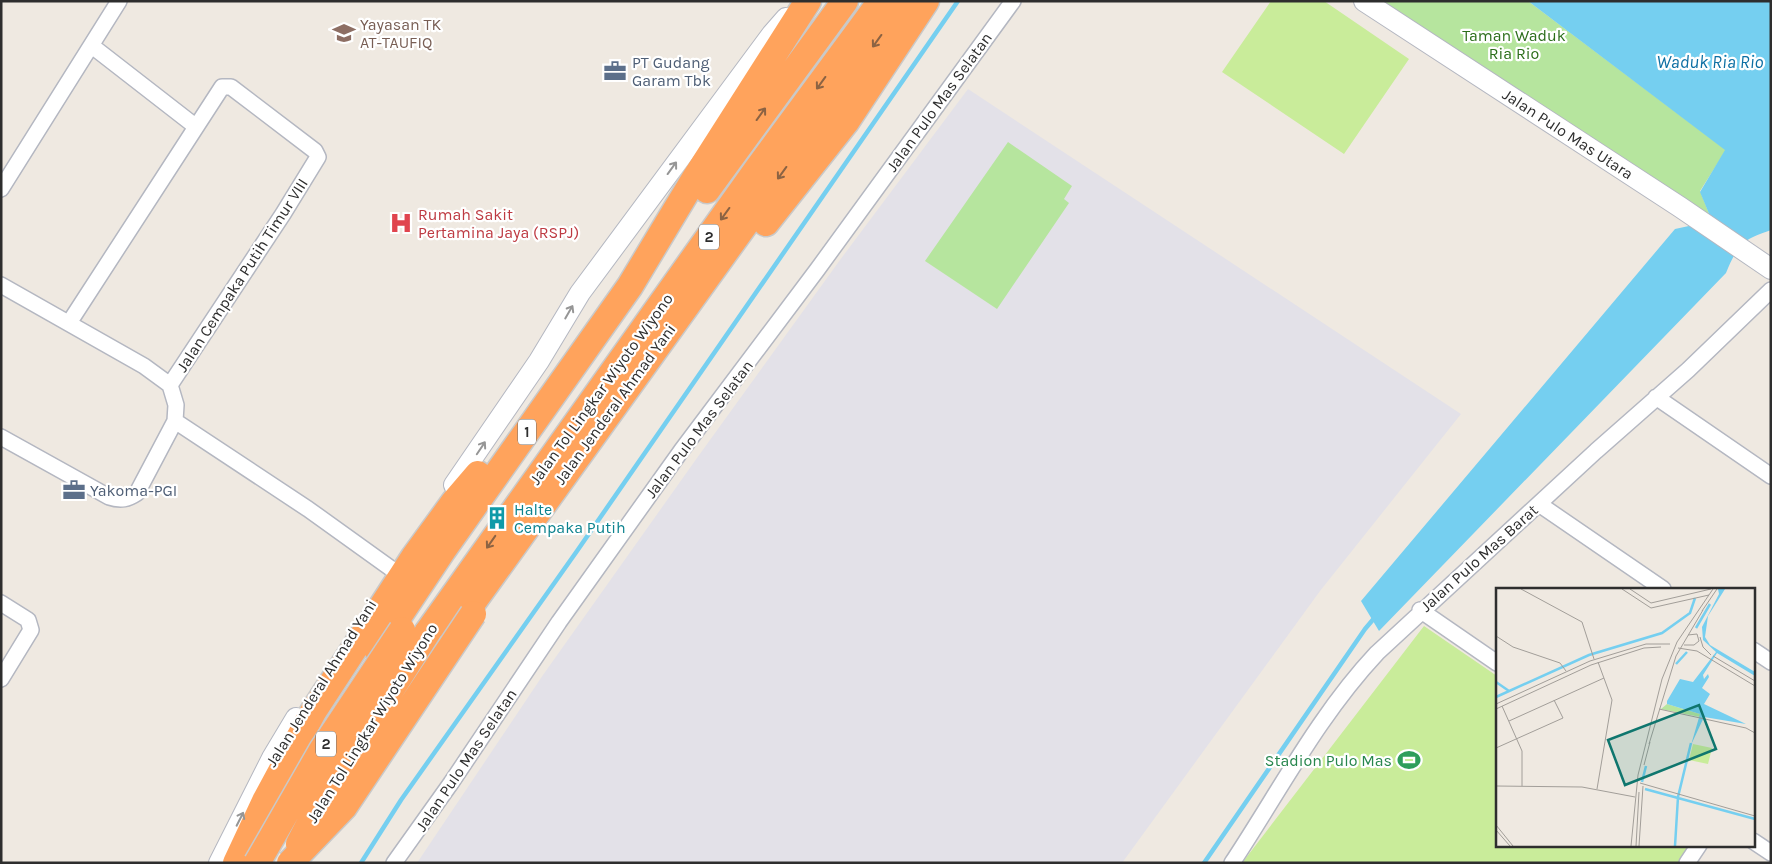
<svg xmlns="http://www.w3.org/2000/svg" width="1772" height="864" viewBox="0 0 1772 864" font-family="Karla,sans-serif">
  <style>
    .industrial { fill: #e3e1e8 }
    .green { fill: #b6e59e }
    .pitch { fill: #c9ec9a }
    .water { fill: #75cff0 }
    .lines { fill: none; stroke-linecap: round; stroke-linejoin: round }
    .stream { stroke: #75cff0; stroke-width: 4.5 }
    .street-casing { stroke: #b4b7c1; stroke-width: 18 }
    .secondary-casing { stroke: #b4b7c1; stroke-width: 22 }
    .highway-casing { stroke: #c9c9c9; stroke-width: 29 }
    .street { stroke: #fff; stroke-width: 15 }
    .secondary { stroke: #fff; stroke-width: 20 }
    .highway { stroke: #ffa35c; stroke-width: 26 }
    .highway-bridge-casing { stroke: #c9c9c9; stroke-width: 29; stroke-linecap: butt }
    .highway-bridge { stroke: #ffa35c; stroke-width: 26 }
    .oneway { stroke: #8c6343 }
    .oneway2 { stroke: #969696 }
    .labels { text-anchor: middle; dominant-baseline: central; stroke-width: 4.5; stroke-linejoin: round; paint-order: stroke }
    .shield { fill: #fff; stroke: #6d6d6d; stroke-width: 1 }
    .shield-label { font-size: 15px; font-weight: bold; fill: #2e2e2e }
    .education-label { font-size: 16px; fill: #785e54; stroke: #fff; text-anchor: start }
    .park-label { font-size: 16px; fill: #2c6e1b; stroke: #fff }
    .service-label { font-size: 16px; fill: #4e5e75; stroke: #fff; text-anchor: start }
    .street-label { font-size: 16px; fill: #2e2e2e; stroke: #fff }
    .health-label { font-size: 16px; fill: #be3a42; stroke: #fff; text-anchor: start }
    .culture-label { font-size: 16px; fill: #0d838f; stroke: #fff; text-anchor: start }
    .leisure-label { font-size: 16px; fill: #27864d; stroke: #fff; text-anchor: end }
    .water-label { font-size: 18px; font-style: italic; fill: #0d6fa3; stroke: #fff }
    .inset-river { fill: none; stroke: #75cff0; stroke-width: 2.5 }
    .inset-road { fill: none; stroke: #a29e99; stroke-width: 1 }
    .view { fill: #0f766e; fill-opacity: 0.15; stroke: #0f766e; stroke-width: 2.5 }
    .inset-edge { fill: none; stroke: #2e2e2e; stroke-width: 2.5 }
  </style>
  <rect width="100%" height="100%" fill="#efe9e1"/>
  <path class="industrial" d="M968 89 1461 414 1320 591 1122 863H417L543 675 697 458 840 260Z"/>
  <path class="green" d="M1365 1H1528L1726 150 1700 191 1712 221Z
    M1008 142 1072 186 1064 199 1069 203 997 309 925 261Z"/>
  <path class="pitch" d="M1271 1H1324L1409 59 1344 154 1222 72Z
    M1424 626 1497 676V845H1690L1678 863H1242Z"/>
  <path class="water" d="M1528 1H1771V230C1742 240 1738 244 1726 273L1379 631 1361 601 1675 229 1712 221 1700 192 1725 150Z"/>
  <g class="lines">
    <path class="stream" d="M361 863 401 800 577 551 958 1
      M1204 863 1365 629 1376 616"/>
    <defs>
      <path id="street" d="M92 46 195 126
        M1 189 119 1
        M1 285 144 366 170 385 176 405 175 421 137 493C128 499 121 501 109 497L1 437
        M69 323 222 87H231L315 151 318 157 283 214 170 385
        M1656 397 1771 476
        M175 421 308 509 393 570
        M1539 504 1663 589
        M1 603 28 620 31 630 1 679
        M1420 610 1497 663
        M1753 650 1771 662
        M1753 841 1771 853
        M394 863 451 783 559 622 681 451 817 270 1013 1
        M1232 863C1279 792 1318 716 1377 653L1596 451 1688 370 1771 290
        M1687 863 1699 845"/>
      <path id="secondary" d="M1364 1 1680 207 1771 269
        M454 485 539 361 580 293 772 34 786 18
        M219 863 272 758 296 718"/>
      <path id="highway" d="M707 190 845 1
        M766 223 846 122 926 1
        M453 630 906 1
        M427 633 755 172 881 1
        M377 649 443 550 630 286 695 178 808 1
        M236 863 265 801 313 712 414 557 454 502 478 474"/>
    </defs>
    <use href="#street" class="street-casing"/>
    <use href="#secondary" class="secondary-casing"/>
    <use href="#highway" class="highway-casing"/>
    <use href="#street" class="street"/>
    <use href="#secondary" class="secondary"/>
    <use href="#highway" class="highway"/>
    <defs>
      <path id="highway-bridge" d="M299 844 325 794 427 633
        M257 863 322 750 402 630
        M290 863 344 807 473 614"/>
    </defs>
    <use href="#highway-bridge" class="highway-bridge-casing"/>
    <use href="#highway-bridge" class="highway-bridge"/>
  </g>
  <defs><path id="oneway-shaft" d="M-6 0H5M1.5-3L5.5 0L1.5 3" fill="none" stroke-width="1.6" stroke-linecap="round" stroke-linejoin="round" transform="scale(1.25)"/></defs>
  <g class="oneway">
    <use href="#oneway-shaft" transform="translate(877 41) rotate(126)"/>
    <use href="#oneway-shaft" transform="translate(821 83) rotate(126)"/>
    <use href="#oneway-shaft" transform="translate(761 114) rotate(-54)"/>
    <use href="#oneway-shaft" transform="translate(782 173) rotate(126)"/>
    <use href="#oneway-shaft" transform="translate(725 214) rotate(126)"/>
    <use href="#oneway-shaft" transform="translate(491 542) rotate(125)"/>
  </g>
  <g class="oneway2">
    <use href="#oneway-shaft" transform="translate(672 168) rotate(-54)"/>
    <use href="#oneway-shaft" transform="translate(569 312) rotate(-60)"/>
    <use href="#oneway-shaft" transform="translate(481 448) rotate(-56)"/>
    <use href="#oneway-shaft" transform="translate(240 819) rotate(-63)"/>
  </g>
  <defs>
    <symbol id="school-bare" viewBox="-9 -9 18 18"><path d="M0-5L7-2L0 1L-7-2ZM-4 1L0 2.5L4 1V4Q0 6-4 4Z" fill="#8d6e63" stroke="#fff" stroke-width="2.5" paint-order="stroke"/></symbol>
    <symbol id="office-bare" viewBox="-9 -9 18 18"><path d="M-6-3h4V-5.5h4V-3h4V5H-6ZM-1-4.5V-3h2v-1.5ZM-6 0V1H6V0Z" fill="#5c6f8a" stroke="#fff" stroke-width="2.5" paint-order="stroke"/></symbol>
    <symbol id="hospital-bare" viewBox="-9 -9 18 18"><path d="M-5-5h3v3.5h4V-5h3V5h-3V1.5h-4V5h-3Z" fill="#e0444e" stroke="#fff" stroke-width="2.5" paint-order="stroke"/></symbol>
    <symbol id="building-bare" viewBox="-9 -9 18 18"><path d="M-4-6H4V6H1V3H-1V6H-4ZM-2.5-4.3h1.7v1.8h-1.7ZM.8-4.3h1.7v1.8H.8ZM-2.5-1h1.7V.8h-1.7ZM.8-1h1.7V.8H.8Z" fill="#0f9aa8" stroke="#fff" stroke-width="2.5" paint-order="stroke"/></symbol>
    <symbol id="stadium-bare" viewBox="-9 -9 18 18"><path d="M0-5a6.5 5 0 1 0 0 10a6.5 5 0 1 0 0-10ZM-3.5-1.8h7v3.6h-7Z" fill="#2e9e5b" stroke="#fff" stroke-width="2.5" paint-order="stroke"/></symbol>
  </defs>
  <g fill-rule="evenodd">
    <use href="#school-bare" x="328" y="17" width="32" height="32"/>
    <use href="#office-bare" x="599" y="55" width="32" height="32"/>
    <use href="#hospital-bare" x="385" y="207" width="32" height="32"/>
    <use href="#office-bare" x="58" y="474" width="32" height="32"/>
    <use href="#building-bare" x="481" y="502" width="32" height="32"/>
    <use href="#stadium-bare" x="1393" y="744" width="32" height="32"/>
  </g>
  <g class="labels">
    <g class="shield">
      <rect x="699" y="224.5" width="20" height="25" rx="4"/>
      <rect x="518" y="419.5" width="18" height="25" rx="4"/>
      <rect x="316" y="731.5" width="20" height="25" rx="4"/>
    </g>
    <g class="shield-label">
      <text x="709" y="237">2</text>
      <text x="527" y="432">1</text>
      <text x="326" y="744">2</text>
    </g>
    <g class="education-label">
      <text x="360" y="24">Yayasan TK<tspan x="360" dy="18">AT-TAUFIQ</tspan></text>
    </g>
    <g class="park-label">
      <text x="1514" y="35">Taman Waduk<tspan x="1514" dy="18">Ria Rio</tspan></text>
    </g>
    <g class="service-label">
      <text x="632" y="62">PT Gudang<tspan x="632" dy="18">Garam Tbk</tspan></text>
      <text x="90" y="490">Yakoma-PGI</text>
    </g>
    <g class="street-label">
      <text transform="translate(939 102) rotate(-54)">Jalan Pulo Mas Selatan</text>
      <text transform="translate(1568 134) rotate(33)">Jalan Pulo Mas Utara</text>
      <text transform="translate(242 275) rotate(-57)">Jalan Cempaka Putih Timur VIII</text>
      <text transform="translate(601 389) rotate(-54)">Jalan Tol Lingkar Wiyoto Wiyono</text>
      <text transform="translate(615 404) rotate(-54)">Jalan Jenderal Ahmad Yani</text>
      <text transform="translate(699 429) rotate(-53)">Jalan Pulo Mas Selatan</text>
      <text transform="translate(1479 558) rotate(-42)">Jalan Pulo Mas Barat</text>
      <text transform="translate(321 683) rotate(-58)">Jalan Jenderal Ahmad Yani</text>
      <text transform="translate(372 723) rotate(-58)">Jalan Tol Lingkar Wiyoto Wiyono</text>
      <text transform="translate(466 760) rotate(-56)">Jalan Pulo Mas Selatan</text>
    </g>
    <g class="health-label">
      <text x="418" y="214">Rumah Sakit<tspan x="418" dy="18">Pertamina Jaya (RSPJ)</tspan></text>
    </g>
    <g class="culture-label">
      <text x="514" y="509">Halte<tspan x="514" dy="18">Cempaka Putih</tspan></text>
    </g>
    <g class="leisure-label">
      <text x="1392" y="760">Stadion Pulo Mas</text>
    </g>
    <g class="water-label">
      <text x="1710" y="62">Waduk Ria Rio</text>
    </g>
  </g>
  <g transform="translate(1496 588)">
    <rect width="259" height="259" fill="#efe9e1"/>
    <path d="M171 116 204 126V129L165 121Z" fill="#b6e59e"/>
    <path d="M197 156 216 160 212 176 193 172Z" fill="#c9ec9a"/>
    <path d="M222 1H229L212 28 209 49 214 57 259 84V88L221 65 207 87 208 91 212 86 213 89 206 100 214 106 208 116 250 136 208 129 195 157 204 126 171 116V113L184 91 197 94 220 64 207 52 206 39 223 6Z" fill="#75cff0"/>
    <path class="inset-river" d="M200 40 214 16M180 76 191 64M0 94 13 103M0 109 93 67 166 45 194 25 199 10M146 194 150 178M149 201 259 231M179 258 182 209 195 155"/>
    <path class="inset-road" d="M25 1 86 34 98 71M126 1 155 20 213 7M134 1 155 15 215 1M206 23 221 1M0 48 17 59 64 75 70 83M204 49 207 59 215 67M188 57H198L203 53 201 46 192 47M182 60 201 63 259 98M217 68 259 93M0 116 94 73 150 56H174M6 118 26 163V198M0 121 95 77 148 60 165 59M163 121 250 140 259 145M13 133 108 90M153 156 180 68 207 22M0 160 67 130 58 112M148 177 154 154M144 195 259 228M0 198 86 199 139 209M101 201 116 112 102 74M0 237 17 258M0 242 14 258M135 258 142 187 166 91 181 54 217 1M140 258 143 204M143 258 147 198"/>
    <path class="view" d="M203 117 220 161 129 197 112 152Z"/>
    <rect width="259" height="259" class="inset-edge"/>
  </g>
  <rect width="1772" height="864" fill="none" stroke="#2e2e2e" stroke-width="5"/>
</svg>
